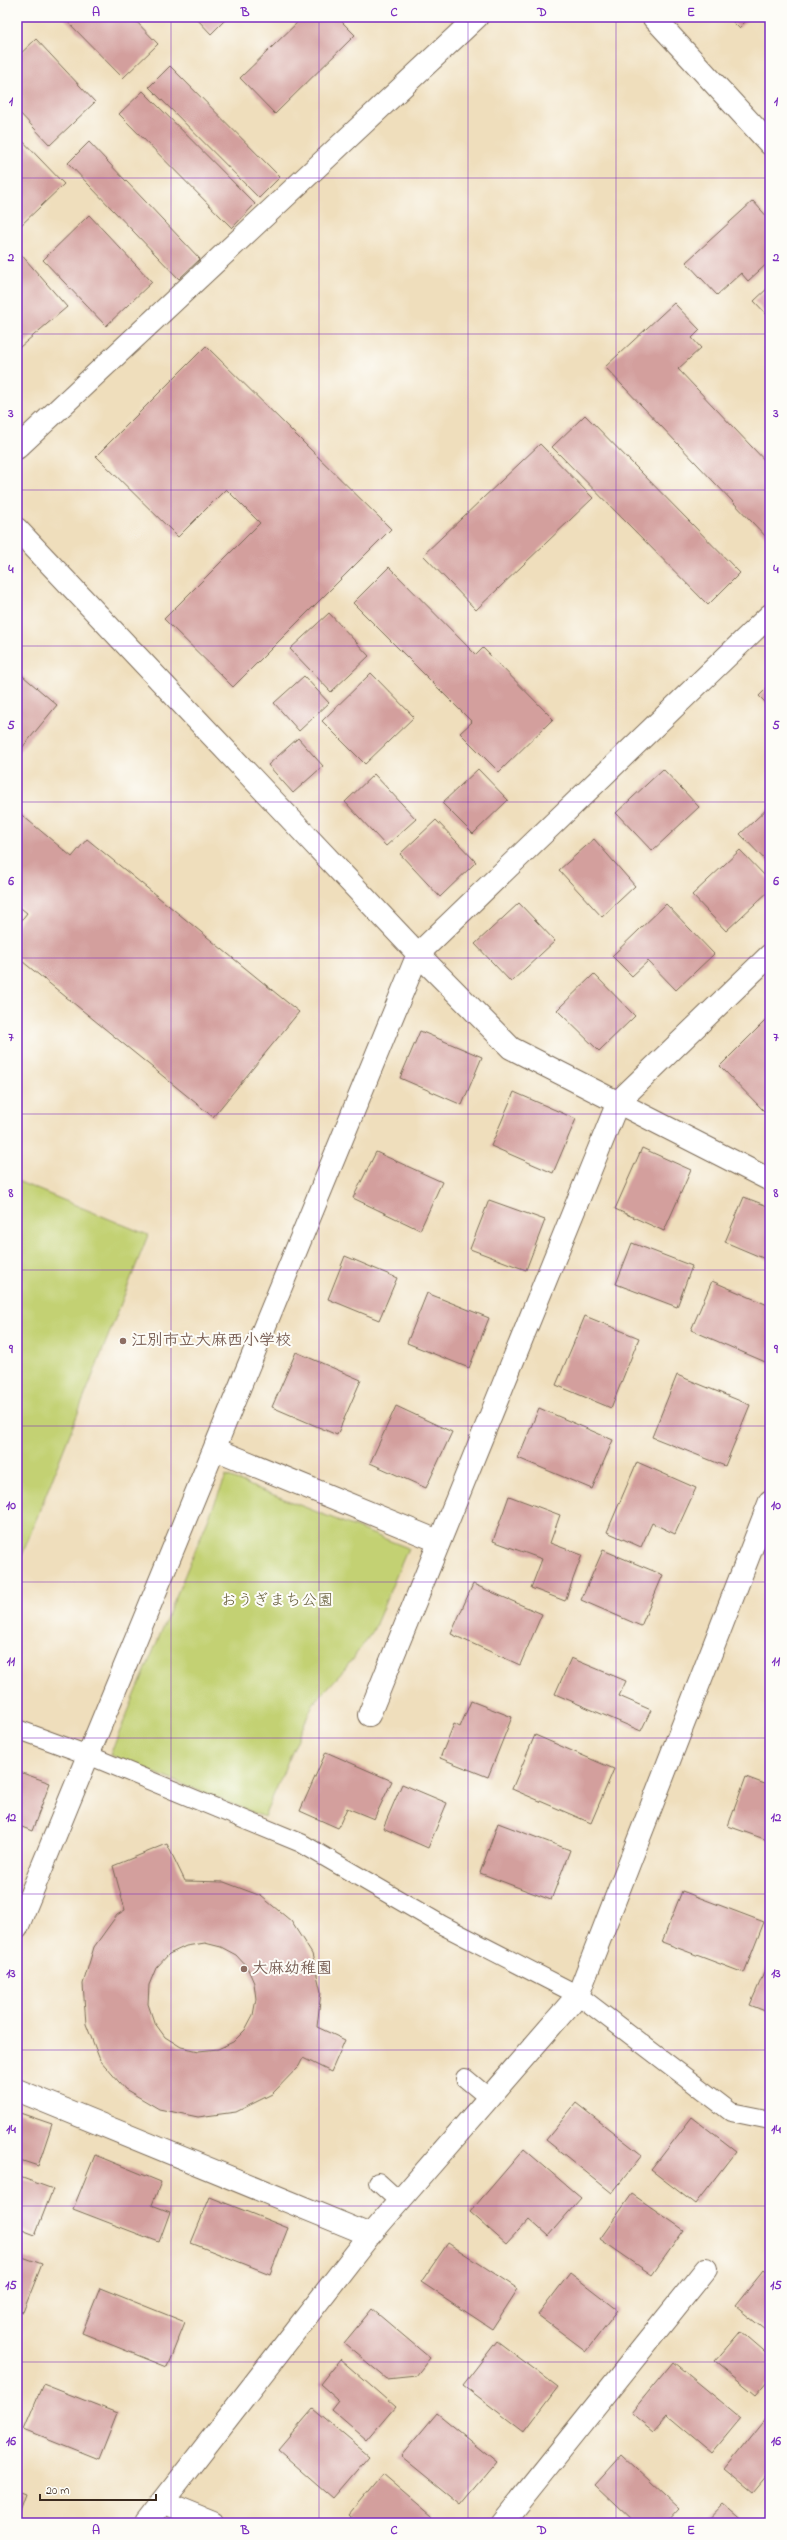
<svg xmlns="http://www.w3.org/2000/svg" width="787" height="2540" viewBox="0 0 787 2540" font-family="'Indie Flower','Klee One',sans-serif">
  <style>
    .green { fill: #c3d173; stroke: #7f7e48 }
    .building { fill: #d39f9d; fill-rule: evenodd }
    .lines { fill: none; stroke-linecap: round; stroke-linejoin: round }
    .lane-casing { stroke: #7a6955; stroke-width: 20 }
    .street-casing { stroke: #7a6955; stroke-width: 24 }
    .lane { stroke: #fff; stroke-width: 18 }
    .street { stroke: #fff; stroke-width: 22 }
    .grid { fill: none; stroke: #7b2cbf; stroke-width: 1; stroke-opacity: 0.55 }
    .education-dot { fill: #8d6e63; stroke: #fdfcf7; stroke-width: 1.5 }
    .labels { text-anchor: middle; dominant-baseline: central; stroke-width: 4; stroke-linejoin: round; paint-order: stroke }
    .education-label { font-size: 16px; font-weight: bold; fill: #785e54; stroke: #fdfcf7; text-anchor: start }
    .park-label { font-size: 16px; fill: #645c38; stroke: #fdfcf7 }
    .neatline { fill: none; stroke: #7b2cbf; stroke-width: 1.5 }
    .grid-label { font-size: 13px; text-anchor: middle; font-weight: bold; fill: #7b2cbf }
  </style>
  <rect width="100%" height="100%" fill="#fdfcf7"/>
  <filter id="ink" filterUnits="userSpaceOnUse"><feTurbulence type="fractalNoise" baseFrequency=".025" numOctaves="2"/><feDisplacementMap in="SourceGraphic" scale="8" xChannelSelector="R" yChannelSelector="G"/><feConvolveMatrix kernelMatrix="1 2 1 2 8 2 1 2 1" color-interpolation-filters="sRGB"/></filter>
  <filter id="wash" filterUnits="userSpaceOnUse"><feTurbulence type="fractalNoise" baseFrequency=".012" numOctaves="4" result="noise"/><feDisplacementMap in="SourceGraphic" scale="16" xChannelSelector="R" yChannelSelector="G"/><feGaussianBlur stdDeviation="0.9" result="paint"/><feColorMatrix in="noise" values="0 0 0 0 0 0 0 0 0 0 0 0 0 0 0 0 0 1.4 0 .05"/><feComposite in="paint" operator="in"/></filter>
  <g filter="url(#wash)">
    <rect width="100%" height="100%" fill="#efdebc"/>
    <path class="green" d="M17 1181 148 1235 17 1568Z
      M226 1476 408 1548 373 1631 345 1669 313 1704 264 1817 110 1755Z"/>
    <g id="blocks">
      <path class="building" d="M63 17H132L158 44 123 78Z
        M198 17H228L211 34 197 19Z
        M303 17H337L355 35 275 114 240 78Z
        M728 17H750L739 28Z
        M36 39 95 102 50 145 17 110V57Z
        M170 66 280 177 259 198 149 87Z
        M143 91 255 204 232 228 119 114Z
        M17 135 64 184 17 229Z
        M89 142 200 259 179 279 68 163Z
        M753 201 770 220V261L748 281 741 273 717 295 686 262Z
        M89 215 152 282 106 326 43 260Z
        M19 252 67 307 20 347 17 344V254Z
        M770 286V318L754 301Z
        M674 303 700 330 692 338 701 348 678 369 770 466V541L605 367Z
        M206 346 391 529 233 687 164 619 260 523 226 489 178 537 96 456Z
        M585 415 740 573 708 605 552 447Z
        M540 444 593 498 476 610 423 555Z
        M389 567 476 655 483 648 553 719 499 772 460 733 472 722 353 603Z
        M329 613 369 656 331 692 290 649Z
        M17 671 57 705 17 754Z
        M371 673 414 717 365 764 322 721Z
        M304 676 329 703 299 731 274 703Z
        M770 685V707L759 696Z
        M298 738 323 766 293 793 268 765Z
        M478 769 508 800 473 834 442 803Z
        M663 769 699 807 652 851 616 813Z
        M374 774 416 819 386 846 345 802Z
        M769 807 770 808V865L740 834Z
        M17 811 72 857 87 839 299 1012 213 1117 17 957V926L27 913 17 905Z
        M436 820 476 862 440 897 400 854Z
        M594 839 635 886 602 917 559 870Z
        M740 850 770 881V890L726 931 692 895Z
        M519 903 555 941 511 982 475 944Z
        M666 904 714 954 676 990 648 961 632 976 612 956Z
        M594 974 635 1016 599 1051 557 1010Z
        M767 1019 770 1022V1106L764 1111 720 1066Z
        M420 1031 482 1057 462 1105 400 1078Z
        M514 1092 576 1119 553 1173 491 1146Z
        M642 1148 691 1170 664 1231 615 1209Z
        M376 1152 442 1182 420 1230 353 1198Z
        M744 1197 770 1207V1261L725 1242Z
        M489 1200 545 1220 526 1270 470 1249Z
        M632 1243 692 1266 677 1307 616 1284Z
        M345 1256 397 1278 379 1320 328 1299Z
        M712 1281 770 1306V1364L691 1330Z
        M427 1293 489 1318 469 1368 407 1343Z
        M585 1316 639 1338 611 1408 556 1385Z
        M296 1352 361 1380 337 1435 272 1407Z
        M677 1375 750 1405 725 1466 652 1437Z
        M396 1406 452 1432 426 1488 370 1463Z
        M539 1408 613 1440 592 1489 518 1458Z
        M637 1462 696 1488 675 1534 652 1523 641 1547 607 1532Z
        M509 1496 560 1515 550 1543 582 1555 565 1601 531 1588 542 1559 493 1541Z
        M603 1550 663 1575 641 1626 581 1600Z
        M473 1584 542 1614 520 1665 451 1634Z
        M571 1658 626 1681 619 1696 651 1710 641 1731 555 1694Z
        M471 1701 512 1717 488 1777 440 1758 454 1724 460 1727Z
        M535 1735 614 1769 591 1823 512 1789Z
        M326 1752 392 1781 374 1819 347 1808 338 1828 300 1811Z
        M17 1771 50 1783 32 1831 17 1825Z
        M746 1777 770 1786V1841L728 1826Z
        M402 1784 447 1803 428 1848 383 1828Z
        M498 1823 570 1850 551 1900 480 1873Z
        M167 1844 185 1881 224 1882 261 1896 291 1921 312 1954 321 1992 317 2027 345 2040 331 2072 303 2058 299 2066 272 2094 236 2112 198 2117 159 2109 125 2089 100 2060 86 2024 83 1984 94 1947 117 1915 125 1910 113 1866ZM205 1943 221 1947 236 1955 247 1967 254 1983 256 1999 253 2015 245 2030 233 2042 218 2049 199 2051 181 2047 165 2037 154 2022 148 2004 149 1985 156 1968 169 1954 186 1946Z
        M682 1891 764 1922 744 1973 662 1942Z
        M770 1959V2013L750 2005Z
        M576 2103 642 2155 612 2193 546 2140Z
        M17 2112 52 2124 38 2166 17 2159Z
        M692 2117 736 2151 695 2204 651 2170Z
        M524 2149 581 2198 548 2236 529 2219 506 2244 470 2212Z
        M95 2155 161 2182 152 2205 170 2212 159 2242 73 2209Z
        M17 2176 53 2189 35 2235 17 2228Z
        M632 2194 684 2230 652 2275 600 2239Z
        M210 2197 288 2228 270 2274 191 2243Z
        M448 2243 518 2289 492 2329 421 2282Z
        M17 2255 42 2264 23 2312 17 2310Z
        M764 2270 770 2275V2334L735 2306Z
        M570 2273 618 2310 586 2351 538 2315Z
        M100 2288 185 2322 167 2367 82 2333Z
        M372 2309 430 2358 416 2376 387 2379 344 2343Z
        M741 2331 770 2356V2379L756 2395 715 2361Z
        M497 2341 558 2387 524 2432 463 2385Z
        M340 2359 395 2407 367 2440 331 2409 338 2400 320 2384Z
        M673 2362 741 2418 712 2453 667 2415 653 2431 631 2413Z
        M43 2384 117 2413 99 2459 24 2429Z
        M313 2409 369 2456 333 2498 278 2450Z
        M437 2413 497 2462 461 2505 401 2456Z
        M770 2413V2476L768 2474 753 2492 725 2469Z
        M622 2455 679 2508 665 2523H635L595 2485Z
        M383 2474 432 2516 426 2523H358L349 2515Z
        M17 2491 25 2494 17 2516Z
        M723 2505 744 2523H706Z"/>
    </g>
  </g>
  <g filter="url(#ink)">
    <use href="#blocks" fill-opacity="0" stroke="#7a6955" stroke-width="1"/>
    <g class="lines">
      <defs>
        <path id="lane" d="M17 1729 88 1755 301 1843 442 1925 578 1995 731 2112 770 2120
          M465 2078 489 2098
          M378 2182 400 2202"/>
        <path id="street" d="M653 17 770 144
          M17 448 477 17
          M17 529 418 954 511 1048 770 1180
          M215 1449 438 1541
          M369 1715 618 1102 770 955
          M17 1928 418 954 770 615
          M17 2090 370 2235
          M164 2503 213 2523
          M146 2523 370 2235 578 1995 770 1501
          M502 2523 706 2269"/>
      </defs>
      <use href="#lane" class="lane-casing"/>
      <use href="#street" class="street-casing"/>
      <use href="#lane" class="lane"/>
      <use href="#street" class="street"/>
    </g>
  </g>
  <path class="grid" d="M171 17V2523M319 17V2523M468 17V2523M616 17V2523M17 178H770M17 334H770M17 490H770M17 646H770M17 802H770M17 958H770M17 1114H770M17 1270H770M17 1426H770M17 1582H770M17 1738H770M17 1894H770M17 2050H770M17 2206H770M17 2362H770"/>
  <g class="education-dot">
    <circle cx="123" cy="1341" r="4"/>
    <circle cx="244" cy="1969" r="4"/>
  </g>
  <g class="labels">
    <g class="education-label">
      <text x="131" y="1341">江別市立大麻西小学校</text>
      <text x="252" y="1969">大麻幼稚園</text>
    </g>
    <g class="park-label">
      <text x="277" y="1601">おうぎまち公園</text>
    </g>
  </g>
  <rect width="787" height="2540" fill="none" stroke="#fdfcf7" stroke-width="44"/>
  <path d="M40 2494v6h116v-6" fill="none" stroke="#3b2a1e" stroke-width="2"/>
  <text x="46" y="2494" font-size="12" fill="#3b2a1e" stroke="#fdfcf7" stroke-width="3" paint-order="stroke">20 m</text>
  <rect x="22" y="22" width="743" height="2496" class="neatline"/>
  <g class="grid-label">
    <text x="96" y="16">A</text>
    <text x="245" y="16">B</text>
    <text x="394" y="16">C</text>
    <text x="542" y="16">D</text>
    <text x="691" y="16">E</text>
    <text x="11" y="105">1</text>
    <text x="776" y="105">1</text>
    <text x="11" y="261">2</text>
    <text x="776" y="261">2</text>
    <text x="11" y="417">3</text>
    <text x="776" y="417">3</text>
    <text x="11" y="573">4</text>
    <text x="776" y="573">4</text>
    <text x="11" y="729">5</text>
    <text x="776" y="729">5</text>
    <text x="11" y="885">6</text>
    <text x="776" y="885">6</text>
    <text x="11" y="1041">7</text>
    <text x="776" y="1041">7</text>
    <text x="11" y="1197">8</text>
    <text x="776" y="1197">8</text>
    <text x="11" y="1353">9</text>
    <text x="776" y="1353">9</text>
    <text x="11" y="1509">10</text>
    <text x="776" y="1509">10</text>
    <text x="11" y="1665">11</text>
    <text x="776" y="1665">11</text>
    <text x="11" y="1821">12</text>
    <text x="776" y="1821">12</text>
    <text x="11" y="1977">13</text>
    <text x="776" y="1977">13</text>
    <text x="11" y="2133">14</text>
    <text x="776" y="2133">14</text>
    <text x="11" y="2289">15</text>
    <text x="776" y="2289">15</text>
    <text x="11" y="2445">16</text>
    <text x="776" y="2445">16</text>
    <text x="96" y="2534">A</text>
    <text x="245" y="2534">B</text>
    <text x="394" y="2534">C</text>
    <text x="542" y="2534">D</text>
    <text x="691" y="2534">E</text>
  </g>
</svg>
